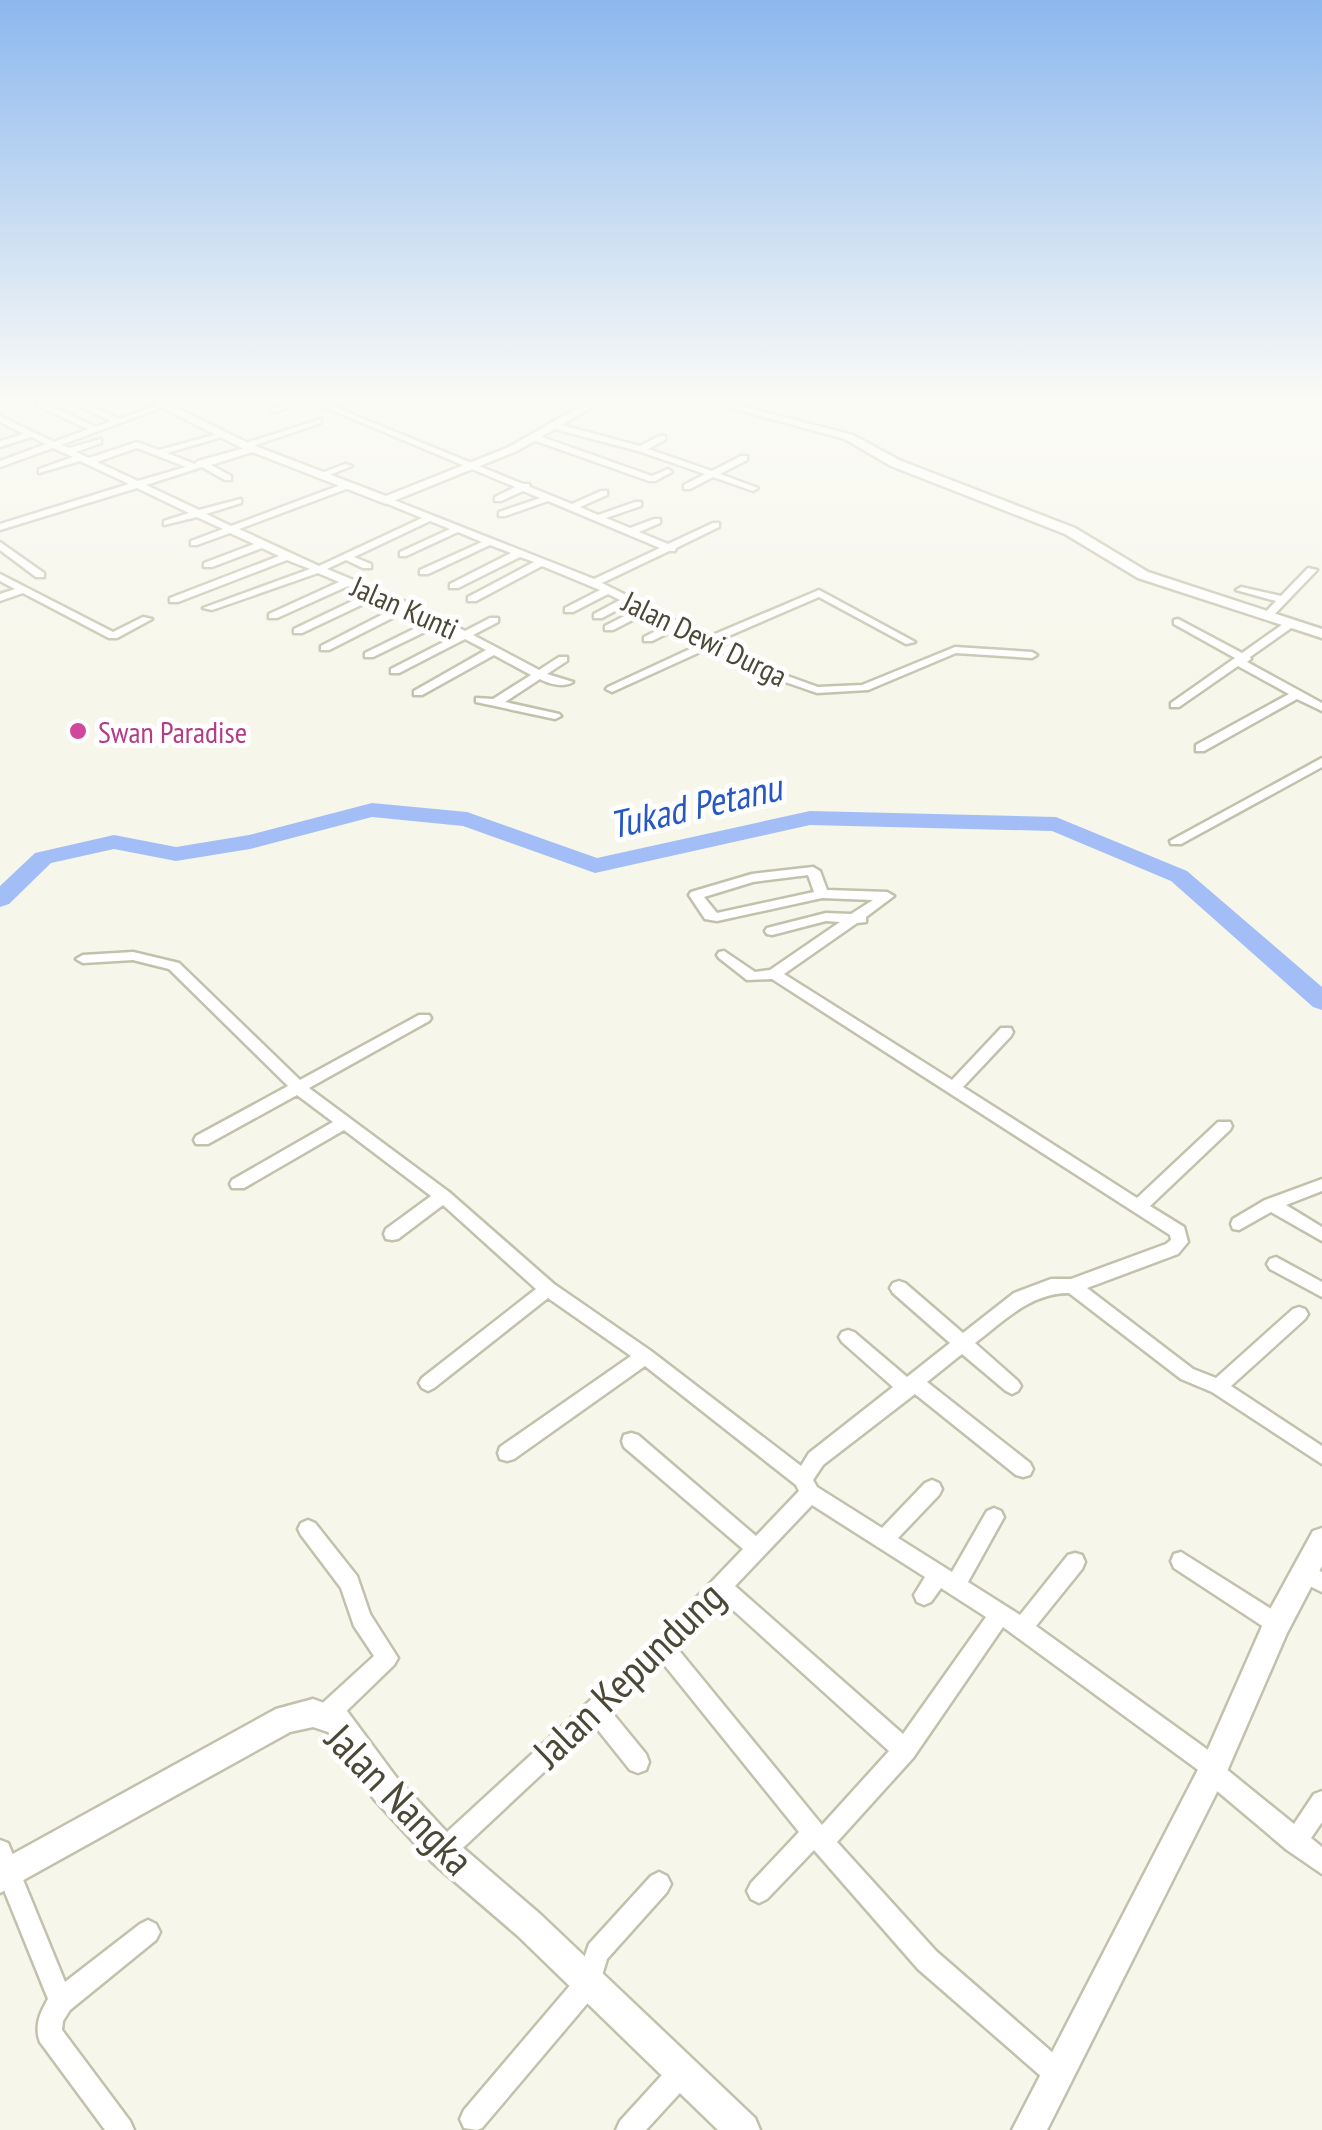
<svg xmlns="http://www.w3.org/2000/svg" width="1322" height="2130" viewBox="0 0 1322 2130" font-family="'PT Sans Narrow',sans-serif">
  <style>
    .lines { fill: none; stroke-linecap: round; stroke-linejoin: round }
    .river { fill: #a3bef6; fill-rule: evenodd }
    .minor-casing { stroke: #c2c1ac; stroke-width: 5 }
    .tertiary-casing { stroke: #c2c1ac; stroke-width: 5 }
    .minor { fill: #fff; fill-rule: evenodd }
    .tertiary { fill: #fff; fill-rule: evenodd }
    .hotel-dot { fill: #d1479c; stroke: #fff; stroke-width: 4 }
    .labels { text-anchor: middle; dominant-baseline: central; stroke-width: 10; stroke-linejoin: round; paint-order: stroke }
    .far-street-label { font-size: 30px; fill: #4b4837; stroke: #fff }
    .far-hotel-label { font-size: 30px; fill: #b23c85; stroke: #fff; text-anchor: start }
    .water-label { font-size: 38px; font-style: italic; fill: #2757c0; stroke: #fff }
    .near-street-label { font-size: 42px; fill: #4b4837; stroke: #fff }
  </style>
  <rect width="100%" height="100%" fill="#f6f6ea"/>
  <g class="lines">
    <path class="river" d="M372 803 467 812 597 858 810 811 1056 817 1187 871 1322 987V1010L1313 1007 1171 881 1052 831 810 825 595 873 463 826 372 817 250 849 176 861 114 849 51 863 9 904 0 907V886L35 853 114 835 176 847 249 835Z"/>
    <defs>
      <path id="minor" d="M37 403H44L96 427 111 421 74 403H84L119 419 163 403H174L61 445 69 448 101 439V443L76 452 89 458 137 442 159 450 225 432V436L167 453 195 464 198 461 245 448 242 446 243 444 321 419V423L253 446 257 449 256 451 211 465 231 476V480H225L202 467 146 485 199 510 241 499V503L206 514 231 526 343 484H349V488L239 529 319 566 422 518 383 502 381 500 386 497 594 579 660 548 548 501 505 516H499V512L540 498 523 491 501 501H495V497L515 487 315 403H325L523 484H529L530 487 572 504 601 491H607V495L580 507 598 515 635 502H641V506L606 518 630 528 654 519H660V523L639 532 668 544 713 523H719V527L676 548 675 551H669L602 583 646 605 652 606 653 609 676 621H684V625L708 637 819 590 915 642 906 644 819 597 717 641 779 673 818 687 862 685 955 647 1032 652 1037 655 1032 658 956 653 868 690 817 693 771 677 711 647 612 692 606 689 608 687 703 643 676 629 652 641H644V637L668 625 646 613 613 630H605V626L638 609 628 604 602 618H594V614L620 600 608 594 573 612H565V608L600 590 542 566 476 601H468V597L534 562 520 557 458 588H450V584L511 553 490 545 428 574H420V570L482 542 458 532 406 556H400V552L450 529 430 521 354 557 371 564V568H363L346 560 327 569 411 604 465 631 490 618H498V622L473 635 539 670 559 657H567V661L547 674 573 682C564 688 549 684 540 679L505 702 559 714 561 716 555 719 476 702V698L493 699 531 675 494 655 422 695H414V691L486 650 465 639 399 673H391V669L457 635 439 625 373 657H365V653L430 621 406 611 329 650H321V646L397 607 376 598 302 633H294V629L367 594 348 586 277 618H269V614L339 582 318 573 212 610 203 608 310 569 287 560 178 602H170V598L279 556 262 548 212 567H204V563L254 544 230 533 197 545H191V541L223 529 197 517 164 525V521L189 513 137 488 0 530V524L129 484 80 461 39 473V469L73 457 53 448 0 467V461L46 444 31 437 0 447V441L24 434 0 422V416L54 442 88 429 37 406ZM137 448 186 467 138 481 97 462Z
        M291 403H303L275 412 271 409Z
        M554 423 640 446 659 436H665V440L648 449 712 471 741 456H747V460L720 474 758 488 753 491 713 477 690 489H684V485L705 474 638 451 551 428V424Z
        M533 436H539L652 476 668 469 672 472 655 481H649L533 440Z
        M345 464 352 466 322 478 314 476Z
        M0 542 44 573V577H36L0 550Z
        M1308 568 1317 570 1270 619 1261 617 1276 601 1236 590 1241 587 1281 596Z
        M0 574 113 632 143 617 152 619 117 638H109L23 593 0 601V594L15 589 0 581Z
        M1178 619 1242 653 1286 622H1294V626L1250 657 1251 659 1247 662 1322 703V711L1297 699 1204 751H1196V745L1289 694 1238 666 1179 707H1171V703L1235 658 1174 624V620Z
        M1322 758V767L1181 844H1171L1170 841Z
        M813 867 820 871 827 890 887 892 894 896 866 917V922L857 923 784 974 952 1080 1001 1028H1011L1013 1032 1011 1036 963 1087 1137 1198 1218 1122H1230L1232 1126 1230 1130 1150 1206 1184 1227 1188 1242 1178 1254 1087 1288 1193 1369 1216 1378 1293 1309 1299 1307 1305 1309 1308 1314 1305 1319 1231 1386 1322 1446V1464L1212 1392 1181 1379 1069 1293C1030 1293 1004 1321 975 1343L1018 1381 1021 1386 1018 1391 1012 1394 1006 1391 962 1354 927 1382 1030 1463 1033 1469 1030 1475 1023 1477 1016 1475 915 1394 823 1465 813 1480 817 1487 882 1528 925 1483 932 1480 939 1483 942 1489 939 1495 898 1538 952 1572 987 1511 994 1508 1001 1511 1004 1517 968 1582 1020 1615 1068 1555 1075 1553 1082 1555 1085 1562 1082 1569 1036 1626 1222 1760 1225 1768 1294 1824 1314 1794 1322 1791V1822L1311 1838 1322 1847V1874L1287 1850 1204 1780 1201 1772 1003 1627 913 1758 837 1842 936 1951 1068 2066 1072 2075 1068 2084 1059 2088 1050 2084 918 1969 814 1850 767 1899 759 1903 751 1899 747 1891 751 1883 799 1832 662 1662 610 1710 646 1754 649 1762 646 1770 638 1773 630 1770 594 1725 451 1859 443 1862 435 1859 432 1851 435 1843 656 1640 743 1549 624 1447 622 1441 624 1435 631 1433 638 1435 756 1536 799 1491 796 1485 645 1366 514 1459 507 1461 500 1459 498 1453 500 1447 631 1356 548 1298 434 1388 428 1391 422 1388 419 1383 422 1378 536 1289 443 1205 398 1239 392 1240 386 1239 384 1234 386 1229 431 1196 344 1130 244 1188H232L230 1184 232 1180 333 1122 297 1095 208 1144H196L194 1140 196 1136 288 1086 169 969 133 960 83 963 76 959 83 955 133 952 179 963 300 1080 419 1015H429L431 1018 429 1021 309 1088 449 1192 554 1284 651 1351 801 1466 809 1453 893 1387 842 1342 839 1337 842 1332 848 1330 854 1332 907 1377 950 1343 893 1293 890 1288 893 1283 899 1281 905 1283 963 1333 1014 1293 1051 1279H1071L1166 1244 1171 1240 1170 1235 772 979 747 980 719 958 717 955 719 952 724 951 755 972 770 970 840 922 826 921 772 935 767 934 765 931 767 928 826 913 851 914 873 900 822 898 717 921 705 919 689 895 691 892 752 874ZM808 875 814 892 717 913 704 897 753 882ZM812 1505 925 1577 914 1595 917 1602 924 1605 931 1602 941 1588 986 1617 903 1734 735 1586ZM722 1600 889 1751 822 1825 677 1648Z
        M1322 1179V1191L1286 1205 1322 1227V1241L1271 1212 1239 1230 1233 1229 1231 1224 1233 1219 1265 1200Z
        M1276 1257 1322 1282V1297L1270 1269 1267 1264 1270 1259Z
        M308 1520 315 1523 357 1576 370 1614 398 1658 394 1665 331 1726 323 1729 315 1726 312 1718 315 1710 374 1656 354 1626 341 1588 301 1535 298 1529 301 1523Z
        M1181 1552 1284 1617 1287 1624 1284 1631 1277 1634 1270 1631 1174 1568 1171 1561 1174 1554Z
        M1304 1564 1322 1572V1592L1297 1580 1294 1573 1297 1566Z
        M0 1840 8 1843 65 1982 140 1924 148 1920 156 1924 160 1932 156 1940 70 2010 63 2021 62 2030 130 2121 134 2130H105L40 2042C34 2026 40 2013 48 1999L0 1880Z
        M659 1872 667 1876 671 1884 667 1892 607 1959 597 1992 482 2128 477 2130 464 2128 460 2119 464 2110 578 1976 589 1944 651 1876Z
        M681 2060 690 2064 694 2073 690 2082 646 2130H616L620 2121 672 2064Z"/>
      <path id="tertiary" d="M153 403H167L250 444 386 496 509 447 586 403H599L517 451 386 504 242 448Z
        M712 403H729L853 435 899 460 1075 528 1148 572 1322 629V638L1138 578 1065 534 891 466 845 439Z
        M1322 1528V1566L1287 1633 1224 1778 1047 2130H1012L1204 1758 1267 1615 1313 1531Z
        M313 1699 347 1711 396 1777 454 1840 540 1914 755 2118 760 2130H718L518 1936 432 1862 374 1799 328 1732 313 1727 290 1732 0 1893V1861L276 1709Z"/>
    </defs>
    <use href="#minor" class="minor-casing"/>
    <use href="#tertiary" class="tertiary-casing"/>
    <use href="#minor" class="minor"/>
    <use href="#tertiary" class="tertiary"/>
  </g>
  <linearGradient id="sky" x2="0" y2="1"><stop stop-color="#8cb8ee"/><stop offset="0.57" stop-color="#fbfbf6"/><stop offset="1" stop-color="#fbfbf6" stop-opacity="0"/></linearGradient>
  <rect width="1322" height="701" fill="url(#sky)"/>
  <circle class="hotel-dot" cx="78" cy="731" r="10"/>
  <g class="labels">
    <g class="far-street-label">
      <text transform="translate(405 607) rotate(24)">Jalan Kunti</text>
      <text transform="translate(705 638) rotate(26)">Jalan Dewi Durga</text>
    </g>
    <g class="far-hotel-label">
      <text x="98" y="731">Swan Paradise</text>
    </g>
    <g class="water-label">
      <text transform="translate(695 805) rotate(-13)">Tukad Petanu</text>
    </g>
    <g class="near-street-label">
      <text transform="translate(628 1674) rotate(-44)">Jalan Kepundung</text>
      <text transform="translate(400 1799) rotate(46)">Jalan Nangka</text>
    </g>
  </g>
</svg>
